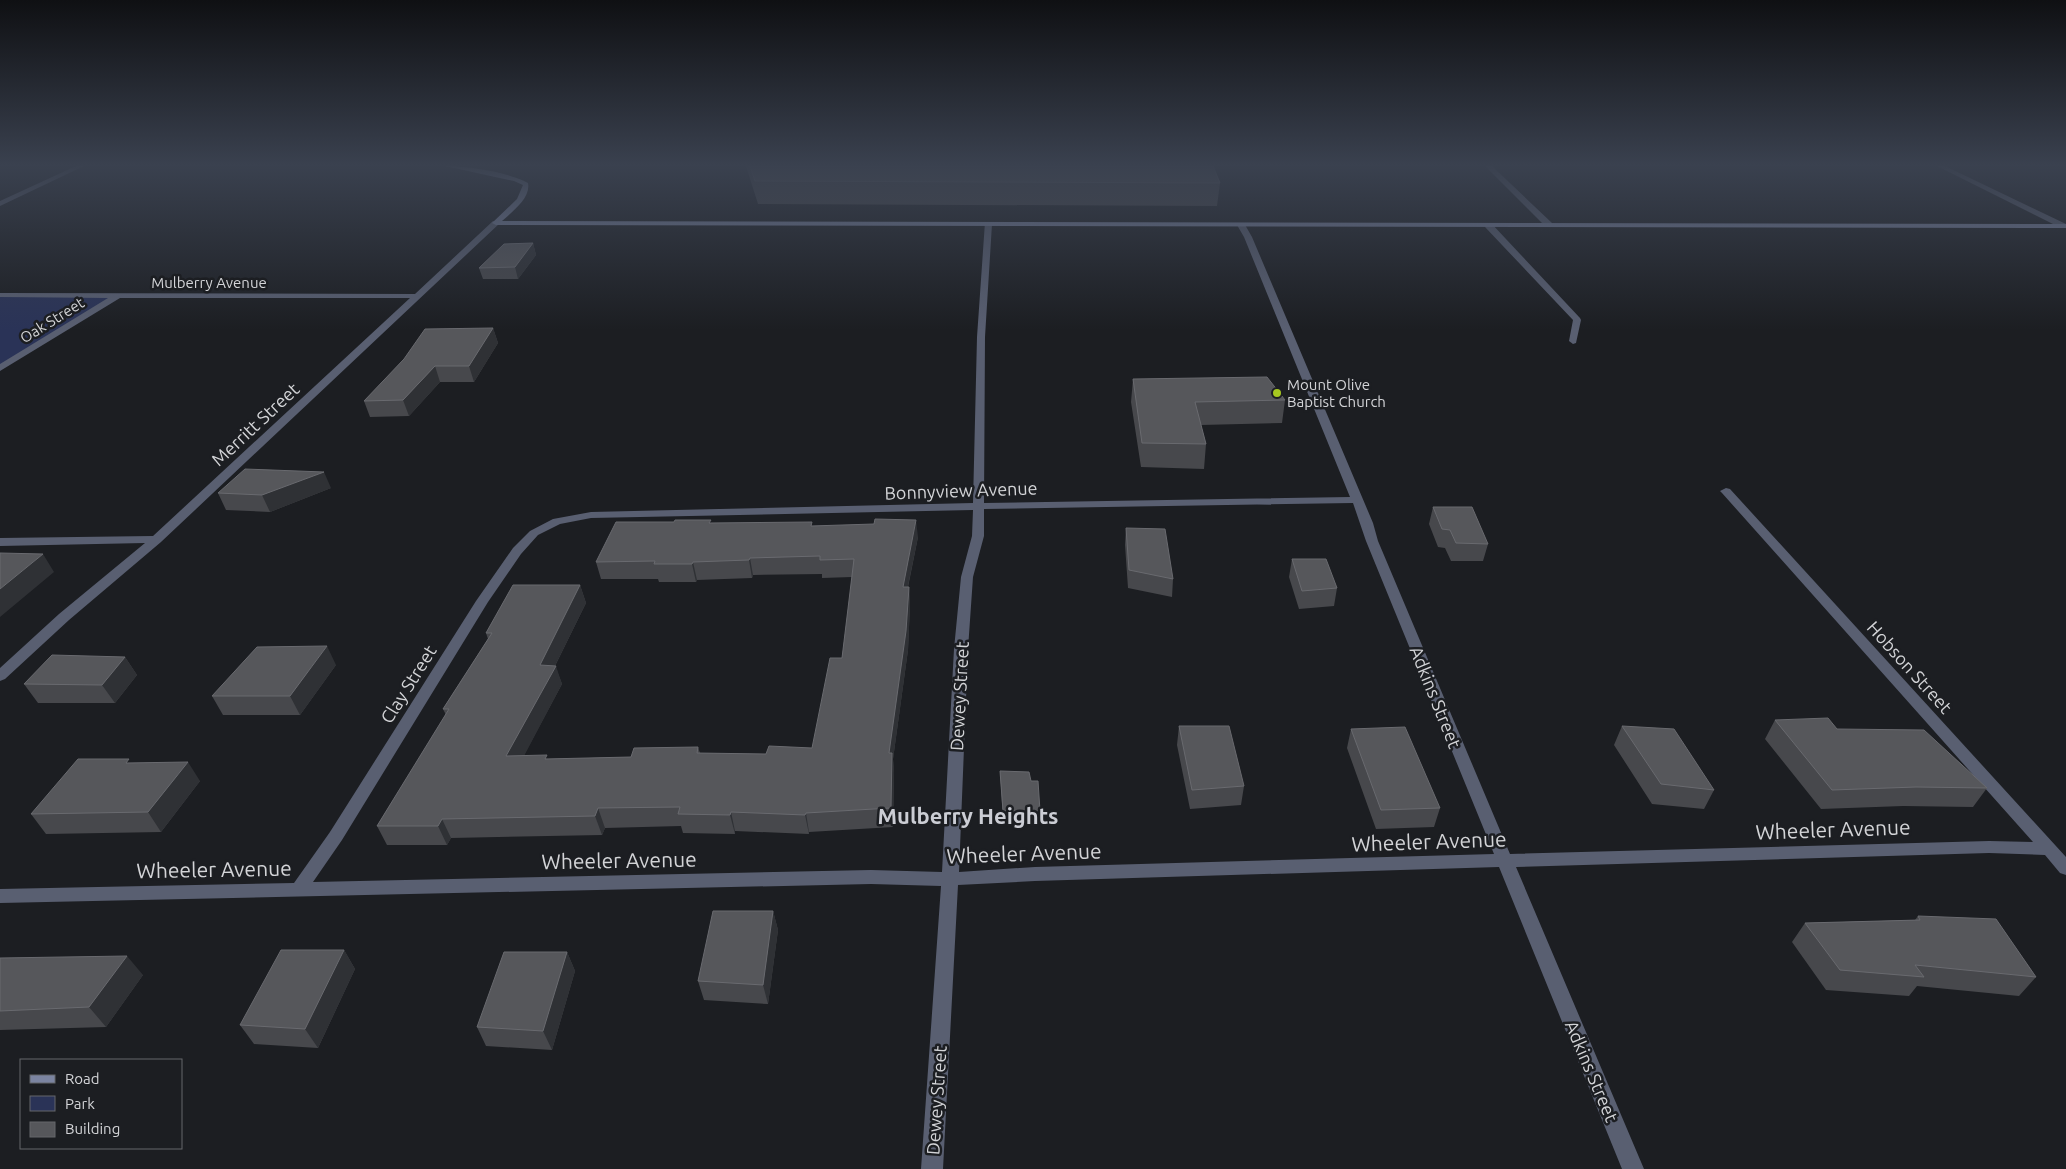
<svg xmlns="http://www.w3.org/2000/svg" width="2066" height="1169" viewBox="0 0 2066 1169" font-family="Ubuntu,sans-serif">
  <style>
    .green { fill: #2a3357 }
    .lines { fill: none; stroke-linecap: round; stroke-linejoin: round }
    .street { fill: #595f71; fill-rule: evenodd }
    .secondary { fill: #7b84a1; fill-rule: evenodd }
    .wall { fill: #47484c }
    .shaded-wall { fill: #2f3135 }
    .building { fill: #56575b; stroke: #696a6f }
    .poi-dot { fill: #a6c820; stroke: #1c1e22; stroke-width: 2 }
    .labels { text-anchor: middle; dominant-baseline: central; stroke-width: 5; stroke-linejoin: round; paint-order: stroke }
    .far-street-label { font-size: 15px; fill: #d3d4d7; stroke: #1c1e22 }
    .far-poi-label { font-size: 15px; fill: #d3d4d7; stroke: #1c1e22; text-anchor: start }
    .street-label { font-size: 18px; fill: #d3d4d7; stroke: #1c1e22 }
    .near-street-label { font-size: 21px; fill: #d3d4d7; stroke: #1c1e22 }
    .near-neighbourhood-label { font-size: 22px; font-weight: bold; fill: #cbcdd4; stroke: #1c1e22 }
  </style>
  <rect width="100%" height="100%" fill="#1c1e22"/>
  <path class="green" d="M0 296H115L0 366Z"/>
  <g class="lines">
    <path class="street" d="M76 166H84L0 206V201Z
      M1485 166H1492L1552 223V227H1546Z
      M1937 166H1945L2066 224V228H2061Z
      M493 221 500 223 161 542 69 620 5 679 0 681V668L59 614 145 543 0 546V538L153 536 410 298H120L0 371V364L108 298 0 297V293L415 294Z
      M985 222 992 224 985 337 984 503 1350 497 1244 237 1237 225 1244 223 1252 237 1373 523 1378 541 1510 854 1989 841 2033 842 1722 493 1720 491 1726 488 1730 489 2066 857V875L2060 873 2045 855 1989 853 1516 867 1644 1169H1622L1499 867 1035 881 958 885 943 1169H921L941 886 871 884 0 903V889L294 883 330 832 476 601 513 548 530 531 553 519 591 512 973 503 977 337ZM1353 503 1366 541 1494 854 1035 867 959 872 968 649 973 577 984 536V509ZM973 510 972 536 961 577 954 649 942 872 871 870 313 882 342 840 488 602 521 554 538 535 560 524 591 518Z
      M1485 223H1491L1580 318 1581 320 1576 343 1573 344 1569 341 1573 320 1485 227Z"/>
    <path class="secondary" d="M445 166C469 166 507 172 528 183 531 198 513 211 502 221L2066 224V228L496 225 492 223 517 199 523 185 514 181Z"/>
  </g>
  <path class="wall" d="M746 166H1213L1220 183 1217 206 758 204Z
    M533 243 536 255 518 279H483L479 268Z
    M493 328 498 343 474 382H440L409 416 370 417 364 401Z
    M1133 379 1285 400 1282 423 1201 425 1206 444 1204 469 1141 467 1131 402Z
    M331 488 270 512 226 510 218 493Z
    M1433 507 1488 544 1483 561H1451L1445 548 1438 547 1429 524Z
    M711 523 812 526 918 537 908 587H909L910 605 908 650 893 759 894 772 893 827 809 832V834L735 831V834L683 833 681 826 605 828 602 835 451 838 447 845H387L377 826 446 715 443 709 488 639 486 633 580 585 586 603 555 666 562 684 524 755 548 759 631 757 698 747 700 753 766 754 812 748 842 658 852 577 822 578V574L753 575 752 578 697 580 696 582H659L658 579H601L596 562Z
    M1126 528 1173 579 1172 597 1128 588 1125 545Z
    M1292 559 1337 588 1334 606 1299 609 1289 577Z
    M125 657 137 675 115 703H38L24 684Z
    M336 665 300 715H223L212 696Z
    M1775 720 1837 729 1987 788 1973 807 1903 806 1821 809 1765 739Z
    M1179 726 1244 786 1241 805 1190 809 1177 745Z
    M1622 726 1714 790 1704 809 1652 804 1614 745Z
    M1351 729 1440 808 1434 827 1376 829 1347 748Z
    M131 763 200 781 161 832 46 834 31 814Z
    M1000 771 1040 811V821H1003Z
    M773 911 778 930 768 1004 704 1000 698 981Z
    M1918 916 2036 977 2019 996 1917 986 1909 996 1826 990 1792 942 1805 923 1915 920Z
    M344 950 355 969 318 1048 254 1044 240 1025Z
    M567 952 575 971 552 1050 486 1046 477 1027Z
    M0 958 143 975 106 1027 0 1030Z"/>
  <path class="shaded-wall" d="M533 243 536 255 518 279 515 267Z
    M493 328 498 343 474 382 469 366Z
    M435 366 440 382 409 416 403 400Z
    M324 472 331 488 270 512 262 495Z
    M916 520 918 537 904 605 903 587Z
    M43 554 54 572 0 617V589Z
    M750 558 753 575 752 578 749 560Z
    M693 562 697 580 696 582 692 564Z
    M580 585 586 603 546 684 556 666 562 684 514 775 506 756 540 665Z
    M909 587 910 605 908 650 893 759 894 772 893 827 891 808 889 753Z
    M327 646 336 665 300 715 290 696Z
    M125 657 137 675 115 703 102 685Z
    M188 762 200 781 161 832 148 812Z
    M598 808 605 828 602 835 595 816Z
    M731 812 735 831V834L730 815Z
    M806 813 809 832V834L805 815Z
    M442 819 451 838 447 845 438 826Z
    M773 911 778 930 768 1004 763 985Z
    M344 950 355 969 318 1048 305 1029Z
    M567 952 575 971 552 1050 543 1031Z
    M127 956 143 975 106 1027 89 1007Z"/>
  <path class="building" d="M750 166H1213L1220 183 755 181Z
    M533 243 515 267 479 268 504 244Z
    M493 328 469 366H435L403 400 364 401 404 359 425 329Z
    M1267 377 1285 400 1195 402 1206 444 1142 443 1133 379Z
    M245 469 324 472 262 495 218 493Z
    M1433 507H1472L1488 544 1456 543 1450 530 1442 529Z
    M875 519 916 520 903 587H909L906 631 889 753H892L891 808 806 813 805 815 731 812 730 815 678 814 680 807 598 808 595 816 442 819 438 826H377L449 709H443L492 633H486L513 585H580L540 665 556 666 506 756 547 755 545 759 631 757 634 748 698 747 697 753 766 754 769 746 812 748 830 658H842L854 559 820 560V556L750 558 749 560 693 562 692 564H654L655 561 596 562 616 522H674L675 520H711L709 523 812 522 811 526 874 524Z
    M1126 528 1165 529 1173 579 1129 570Z
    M0 553 43 554 0 589Z
    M1292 559H1326L1337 588 1302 591Z
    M327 646 290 696H212L257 647Z
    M52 655 125 657 102 685 24 684Z
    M1828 718 1837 729 1924 730 1987 788 1916 787 1832 790 1775 720Z
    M1179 726H1229L1244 786 1192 790Z
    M1622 726 1674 729 1714 790 1661 784Z
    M1405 727 1440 808 1381 810 1351 729Z
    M78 759H129L126 763 188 762 148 812 31 814Z
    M1000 771 1029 772 1031 781H1038L1040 811H1003Z
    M713 911H773L763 985 698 981Z
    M1918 916 1996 919 2036 977 1915 965 1924 977 1840 970 1805 923 1920 920Z
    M281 950H344L305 1029 240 1025Z
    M504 952H567L543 1031 477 1027Z
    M127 956 89 1007 0 1011V958Z"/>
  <linearGradient id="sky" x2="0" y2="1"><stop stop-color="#0f1013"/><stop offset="0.5" stop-color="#3a414f"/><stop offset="1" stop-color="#3a414f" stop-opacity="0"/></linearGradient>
  <rect width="2066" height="330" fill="url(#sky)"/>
  <circle class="poi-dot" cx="1277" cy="393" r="5"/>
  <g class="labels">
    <g class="far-street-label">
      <text x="209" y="282">Mulberry Avenue</text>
      <text transform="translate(52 320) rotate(-32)">Oak Street</text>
    </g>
    <g class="far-poi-label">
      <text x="1287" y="384">Mount Olive<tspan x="1287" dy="17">Baptist Church</tspan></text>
    </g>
    <g class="street-label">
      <text transform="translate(255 424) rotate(-43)">Merritt Street</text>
      <text transform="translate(961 490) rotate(-2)">Bonnyview Avenue</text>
      <text transform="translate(1910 667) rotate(48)">Hobson Street</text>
      <text transform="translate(408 684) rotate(-58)">Clay Street</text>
      <text transform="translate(959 696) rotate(-87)">Dewey Street</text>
      <text transform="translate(1436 697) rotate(68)">Adkins Street</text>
      <text transform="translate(1592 1071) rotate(67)">Adkins Street</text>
      <text transform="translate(936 1100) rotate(-86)">Dewey Street</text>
    </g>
    <g class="near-street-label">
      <text transform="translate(1833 829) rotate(-2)">Wheeler Avenue</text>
      <text transform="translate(1429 841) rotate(-2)">Wheeler Avenue</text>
      <text transform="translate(1024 853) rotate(-2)">Wheeler Avenue</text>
      <text transform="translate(619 860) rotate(-1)">Wheeler Avenue</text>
      <text transform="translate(214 869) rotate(-1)">Wheeler Avenue</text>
    </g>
    <g class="near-neighbourhood-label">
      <text x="968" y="815">Mulberry Heights</text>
    </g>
  </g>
  <rect x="20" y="1059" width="162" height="90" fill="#1c1e22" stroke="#65676a"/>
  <rect x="30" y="1075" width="25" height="8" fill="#7b84a1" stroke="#65676a"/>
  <text x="65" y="1084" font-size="15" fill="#d3d4d7">Road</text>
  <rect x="30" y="1096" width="25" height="15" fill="#2a3357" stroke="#65676a"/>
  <text x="65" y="1109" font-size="15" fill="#d3d4d7">Park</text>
  <rect x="30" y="1122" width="25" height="15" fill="#56575b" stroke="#65676a"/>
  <text x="65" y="1134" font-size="15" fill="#d3d4d7">Building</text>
</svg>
